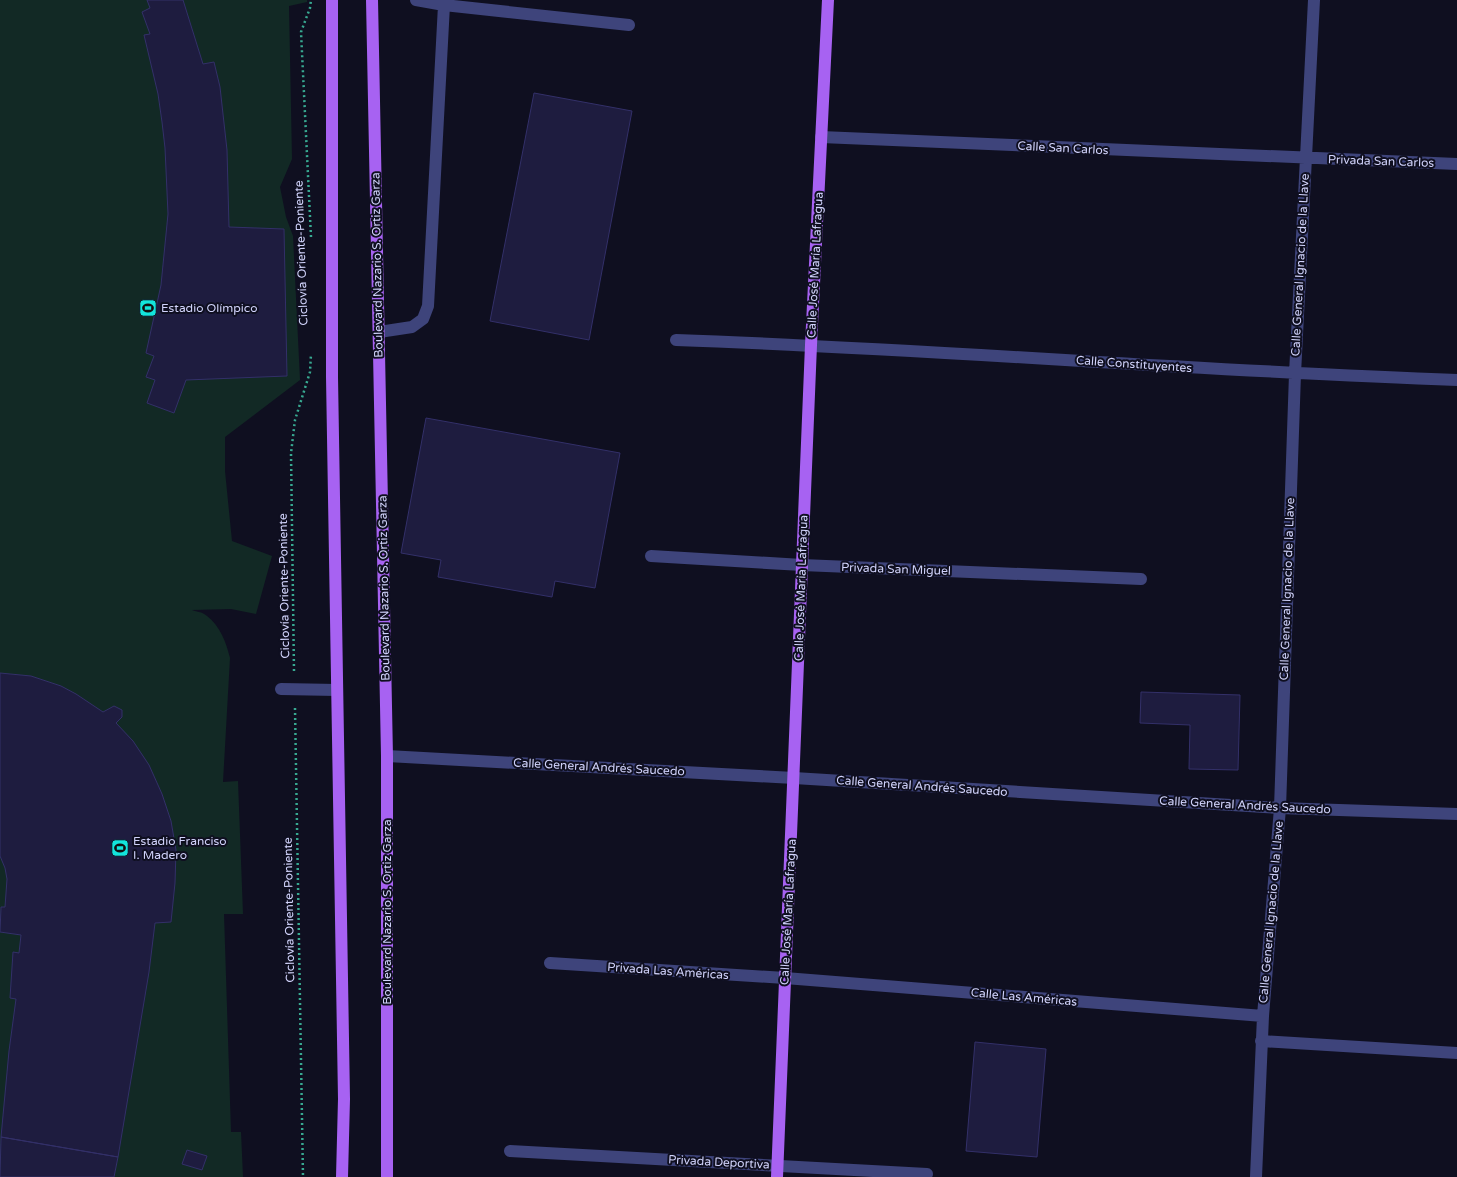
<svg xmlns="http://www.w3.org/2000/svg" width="1457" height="1177" viewBox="0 0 1457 1177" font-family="'Varela Round',sans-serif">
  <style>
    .green { fill: #122925 }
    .building { fill: #1e1c3f; stroke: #333069 }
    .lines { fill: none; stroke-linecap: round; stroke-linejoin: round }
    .path { stroke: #38a991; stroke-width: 2.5; stroke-dasharray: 2 3; stroke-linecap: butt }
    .minor { stroke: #3e447b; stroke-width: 12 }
    .major { stroke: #a762f2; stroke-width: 12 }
    .labels { text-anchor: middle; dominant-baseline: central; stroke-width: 4; stroke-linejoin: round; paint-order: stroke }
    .street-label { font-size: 12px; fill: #d1d3fb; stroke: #0f0f20 }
    .poi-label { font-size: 12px; fill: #d1d3fb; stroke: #0f0f20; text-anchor: start }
  </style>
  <rect width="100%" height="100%" fill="#0f0f20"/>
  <path class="green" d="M0 0H307V2L289 6 292 159 280 187 286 217 293 236 300 380 225 437V471L232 541 272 556 256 614 231 609 192 610C197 612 203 612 207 616 220 626 226 642 230 658L223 782 238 781 243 914H224L231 1132H241L243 1177H0Z"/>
  <path class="building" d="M147 0H183L203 64 214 62 220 87 227 150 229 227 284 229 287 376 186 380 174 413 147 403 155 380 146 377 154 356 146 353 161 285 168 214 165 148 162 122 158 94 144 35 150 34 142 12 150 8Z
    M534 93 632 111 589 340 490 321Z
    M426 418 620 453 595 588 555 581 552 597 438 577 441 560 401 553Z
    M0 673 31 676 61 686 76 694 103 712 114 706 122 710V717L116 723 133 741 149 765 162 794 171 821 176 850 175 883 171 922 155 923 149 972 118 1157 1 1137 9 1051 16 999 10 998 13 952 19 953 21 935 0 932 1 907H5L7 879 5 868 0 856Z
    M1141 692 1240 695 1238 770 1189 769 1190 725 1140 723Z
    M975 1042 1046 1049 1037 1157 966 1151Z
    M1 1137 118 1157 114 1177H0Z
    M187 1150 207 1156 202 1170 182 1164Z"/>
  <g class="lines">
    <path class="path" d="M311 237 301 32 310 8 311 0
      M294 671 291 453 295 420 310 372 311 354
      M295 708 303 1177"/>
    <path class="minor" d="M416 0 444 5 629 25
      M821 137 1457 164
      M379 332 412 327 423 319 428 306 444 5
      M676 340C936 349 1196 371 1457 380
      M651 556 802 565 1141 579
      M281 689 337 690
      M387 756 794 778 1280 808 1457 814
      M550 963 785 978 1263 1016
      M1261 1041 1457 1053
      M510 1151 927 1174
      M1256 1177 1263 1016 1280 808 1295 374 1314 0"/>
    <path class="major" d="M332 0V377L344 1099 342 1177
      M372 0 387 756V1177
      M777 1177 811 345 828 0"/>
  </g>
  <defs>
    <symbol id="stadium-square" viewBox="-11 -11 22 22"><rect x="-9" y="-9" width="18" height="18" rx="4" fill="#13e5dc" stroke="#0f0f20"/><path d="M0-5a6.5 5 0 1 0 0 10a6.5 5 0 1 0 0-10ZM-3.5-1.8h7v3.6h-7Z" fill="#111"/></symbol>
  </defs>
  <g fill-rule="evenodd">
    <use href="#stadium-square" x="138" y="298" width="20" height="20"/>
    <use href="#stadium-square" x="110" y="838" width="20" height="20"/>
  </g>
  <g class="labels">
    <g class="street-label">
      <text transform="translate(1063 148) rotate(3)">Calle San Carlos</text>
      <text transform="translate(1381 161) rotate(2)">Privada San Carlos</text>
      <text transform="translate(301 253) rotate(-92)">Ciclovía Oriente-Poniente</text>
      <text transform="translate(377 265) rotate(-91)">Boulevard Nazario S. Ortiz Garza</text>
      <text transform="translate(815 265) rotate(-87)">Calle José María Lafragua</text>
      <text transform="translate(1300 265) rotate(-87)">Calle General Ignacio de la Llave</text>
      <text transform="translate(1134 364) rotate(4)">Calle Constituyentes</text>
      <text transform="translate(896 569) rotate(2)">Privada San Miguel</text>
      <text transform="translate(284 586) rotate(-91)">Ciclovía Oriente-Poniente</text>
      <text transform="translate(384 588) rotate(-91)">Boulevard Nazario S. Ortiz Garza</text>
      <text transform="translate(801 588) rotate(-88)">Calle José María Lafragua</text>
      <text transform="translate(1287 589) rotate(-88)">Calle General Ignacio de la Llave</text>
      <text transform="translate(599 767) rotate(3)">Calle General Andrés Saucedo</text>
      <text transform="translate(922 786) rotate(4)">Calle General Andrés Saucedo</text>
      <text transform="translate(1245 805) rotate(3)">Calle General Andrés Saucedo</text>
      <text transform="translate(289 910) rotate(-91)">Ciclovía Oriente-Poniente</text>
      <text transform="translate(387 912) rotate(-90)">Boulevard Nazario S. Ortiz Garza</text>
      <text transform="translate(788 912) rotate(-87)">Calle José María Lafragua</text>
      <text transform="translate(1271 912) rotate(-85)">Calle General Ignacio de la Llave</text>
      <text transform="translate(668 971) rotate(4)">Privada Las Américas</text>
      <text transform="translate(1024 997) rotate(5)">Calle Las Américas</text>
      <text transform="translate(719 1162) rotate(3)">Privada Deportiva</text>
    </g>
    <g class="poi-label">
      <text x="161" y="308">Estadio Olímpico</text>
      <text x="133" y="841">Estadio Franciso<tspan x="133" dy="14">I. Madero</tspan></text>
    </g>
  </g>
</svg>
